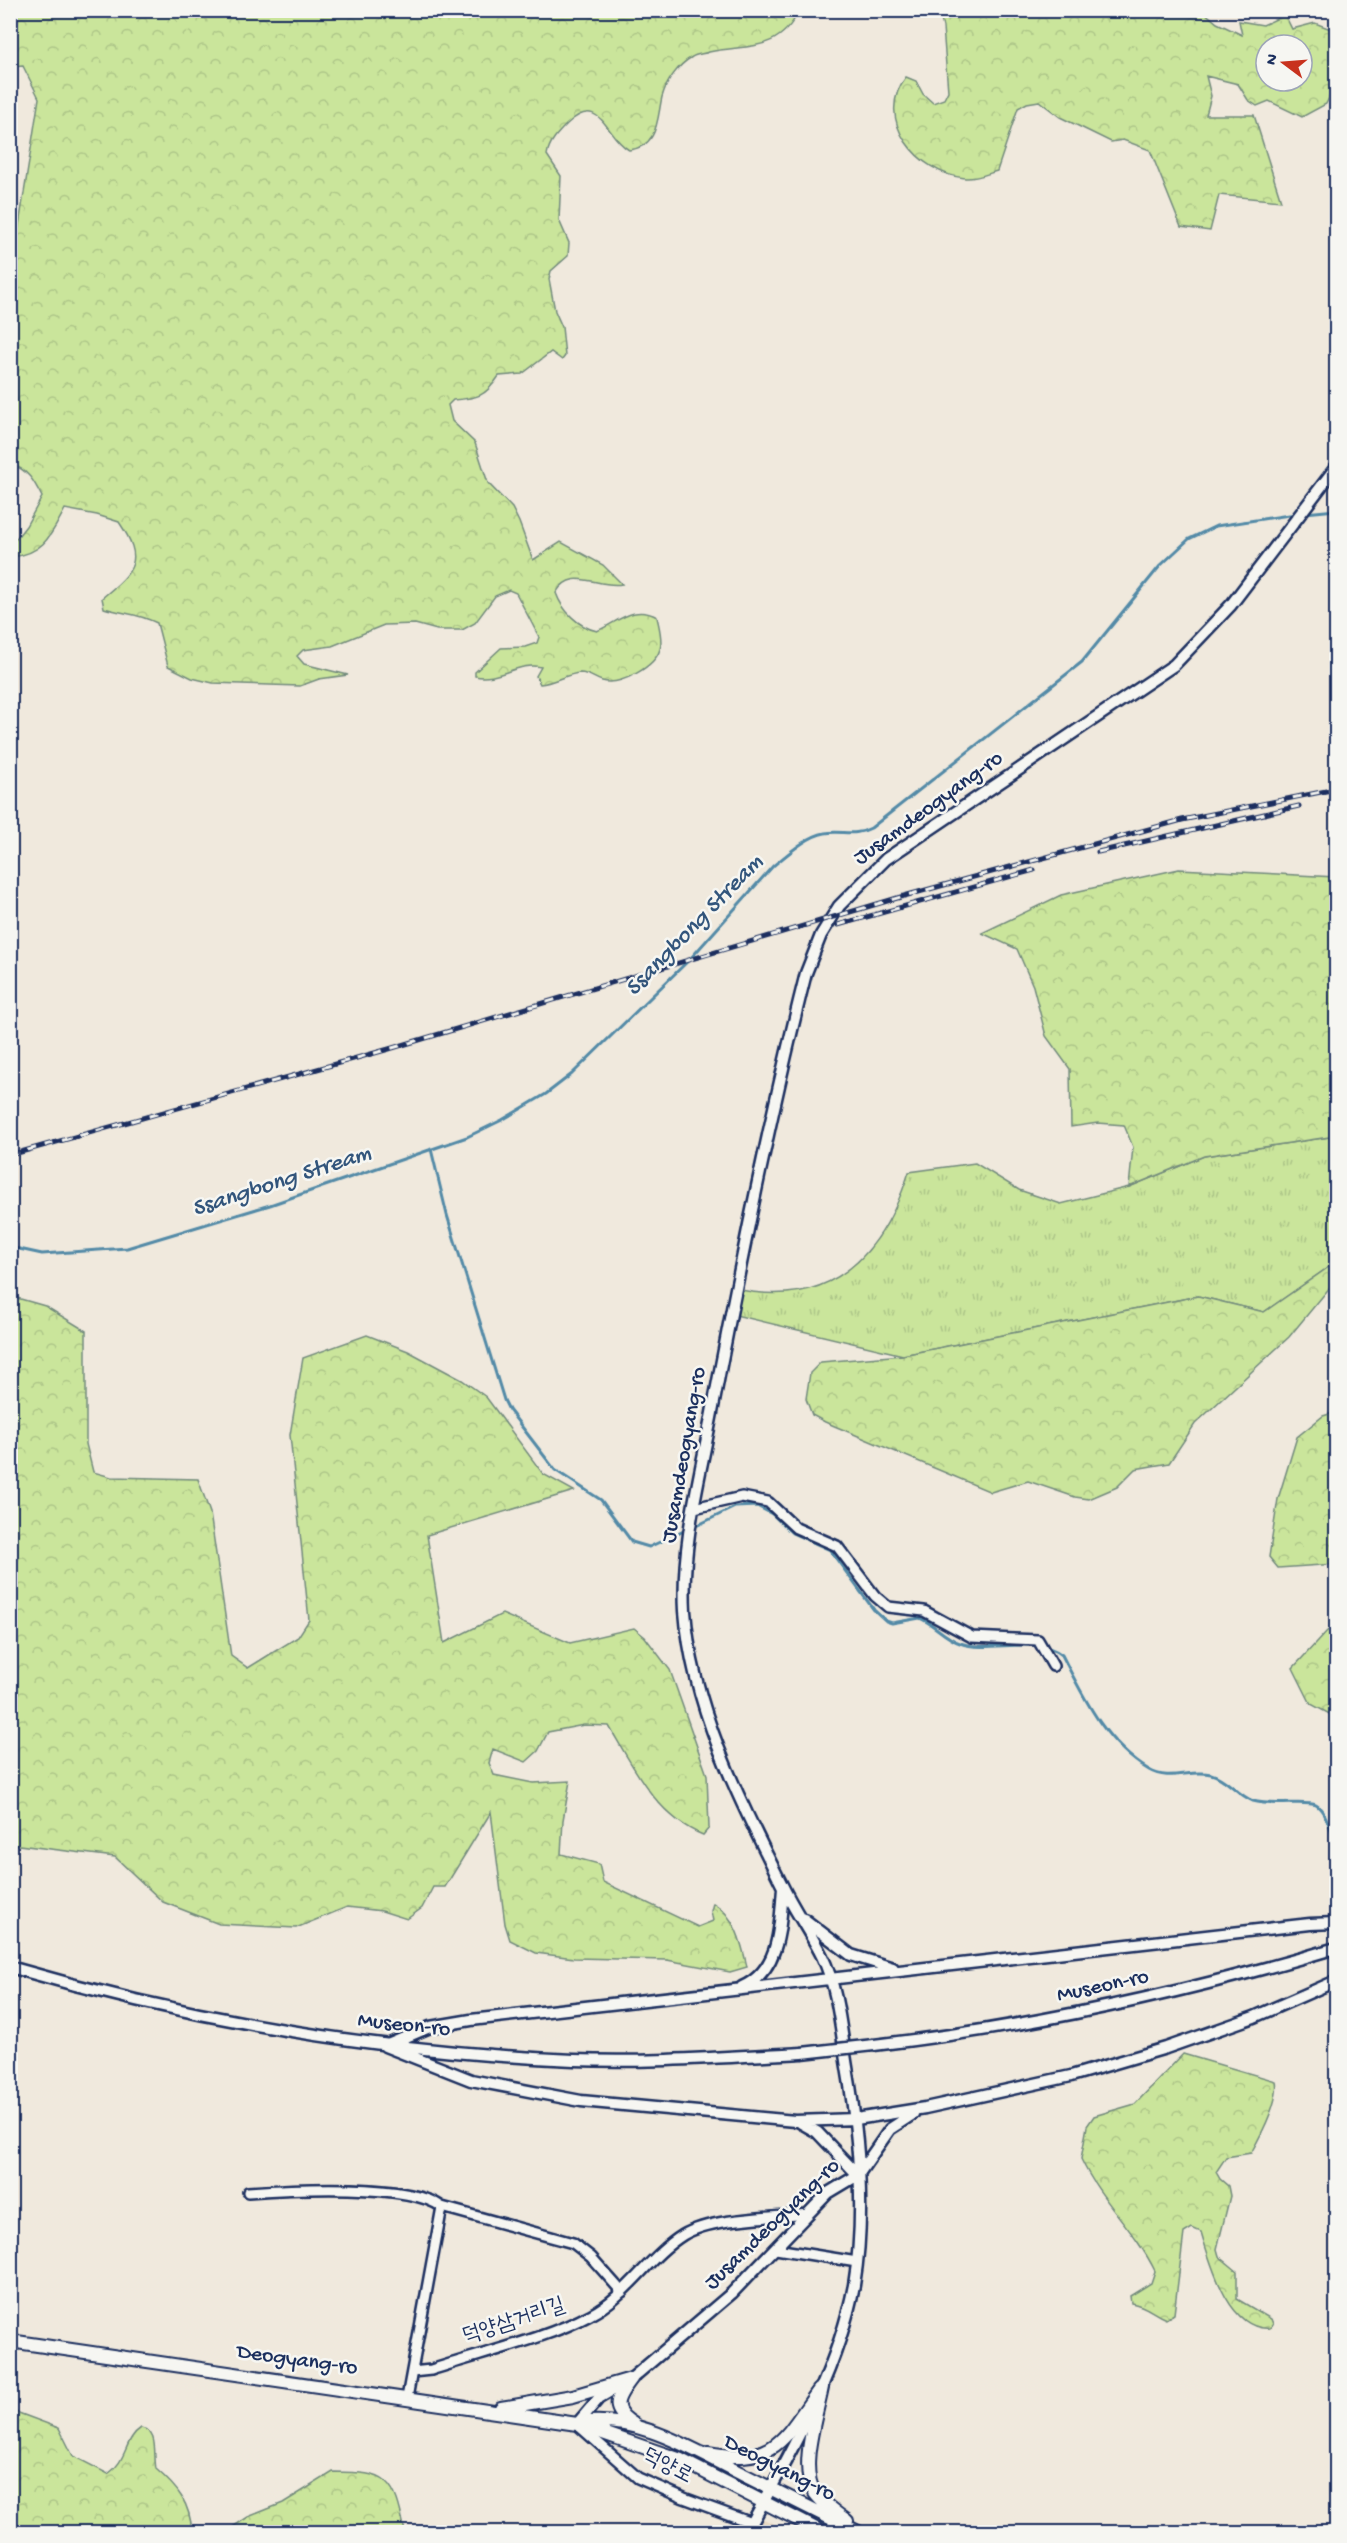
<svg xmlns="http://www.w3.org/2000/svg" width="1347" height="2543" viewBox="0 0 1347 2543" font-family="'Gochi Hand','Poor Story',sans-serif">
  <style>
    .built { fill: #e8d9c4 }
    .grass { fill: url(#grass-tufts); stroke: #728a7c; stroke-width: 1.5 }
    .forest { fill: url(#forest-crowns); stroke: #728a7c; stroke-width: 1.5; fill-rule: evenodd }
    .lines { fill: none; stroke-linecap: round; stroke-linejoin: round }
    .stream { stroke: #538aa7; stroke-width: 3 }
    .minor-casing { stroke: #1b2f5e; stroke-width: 14 }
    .tertiary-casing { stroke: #1b2f5e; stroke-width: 15 }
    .secondary-casing { stroke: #1b2f5e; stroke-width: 16 }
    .minor { stroke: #f6f6f2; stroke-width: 9 }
    .tertiary { stroke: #f6f6f2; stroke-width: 10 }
    .secondary { stroke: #f6f6f2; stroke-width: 12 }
    .rail-casing { stroke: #1b2f5e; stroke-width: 5 }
    .rail { stroke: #f6f6f2; stroke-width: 3; stroke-dasharray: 9; stroke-linecap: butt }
    .tertiary-bridge-casing { stroke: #1b2f5e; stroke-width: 15; stroke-linecap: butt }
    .tertiary-bridge { stroke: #f6f6f2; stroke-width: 10 }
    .labels { text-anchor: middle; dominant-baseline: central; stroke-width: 5; stroke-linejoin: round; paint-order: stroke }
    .street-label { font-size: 22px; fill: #1b2f5e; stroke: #f6f6f2 }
    .water-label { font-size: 24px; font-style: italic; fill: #32557c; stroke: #f6f6f2 }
  </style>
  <defs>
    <pattern id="grass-tufts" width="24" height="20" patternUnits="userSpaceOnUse" patternTransform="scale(1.5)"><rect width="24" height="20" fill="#cae59b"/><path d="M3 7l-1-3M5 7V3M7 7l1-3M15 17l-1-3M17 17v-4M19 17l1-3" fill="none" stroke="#adc588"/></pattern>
    <pattern id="forest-crowns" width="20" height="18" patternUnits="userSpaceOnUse" patternTransform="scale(1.5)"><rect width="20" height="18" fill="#cae59b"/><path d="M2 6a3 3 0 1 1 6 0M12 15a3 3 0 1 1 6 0" fill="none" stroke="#adc588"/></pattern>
  </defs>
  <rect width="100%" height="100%" fill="#f0e9dd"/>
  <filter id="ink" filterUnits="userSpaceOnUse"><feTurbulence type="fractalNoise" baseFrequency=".0167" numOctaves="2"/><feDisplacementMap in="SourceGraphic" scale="12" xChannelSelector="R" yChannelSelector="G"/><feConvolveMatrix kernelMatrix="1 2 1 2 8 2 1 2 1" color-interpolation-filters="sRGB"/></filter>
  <g filter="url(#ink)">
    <path class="built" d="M762 2518 790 2532H754Z"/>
    <path class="grass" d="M1336 1136V1262L1264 1312 1198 1296 903 1355 731 1314 736 1289C830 1310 882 1256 909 1172L975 1163 1019 1190 1061 1204 1129 1187 1204 1156Z"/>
    <path class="forest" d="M1169 10 1203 11 1217 23 1242 35 1239 21 1263 25 1285 15 1292 29 1315 23 1336 31V83L1326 104 1302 117 1269 101 1257 106 1248 100 1238 84 1206 76 1211 96 1206 115H1254L1281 201 1219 195 1210 231 1181 227 1150 150 1123 140 1111 142 1060 117 1039 101 1027 103 1018 108 997 171C987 174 976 179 965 178 918 174 873 119 906 77L916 81 923 94 933 103 944 99 948 91 943 27 939 11ZM1266 45H1302V81H1266Z
      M10 11H799C778 53 748 44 709 52 704 54 696 54 692 57 678 65 666 82 662 97 657 118 659 147 629 150 605 137 601 92 567 124 558 133 549 142 547 155L561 176 559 220 569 243 568 256 551 271 549 279 555 311 562 327 565 356 562 360 551 352 522 374 499 376C485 397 478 398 453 400L448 405 452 421 475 443 488 483 512 508 519 522 533 560 561 542 603 565 622 584C598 589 572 565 556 593 562 610 578 627 597 631 618 622 634 604 657 617 659 627 663 639 660 649 655 667 620 686 602 681 595 679 589 673 580 673 566 674 554 683 540 684L536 676 541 667C518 661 498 682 475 676V672L501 648 525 647 537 643 539 637 516 593 509 590 495 596 475 623 462 630H437L415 624 384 625 332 646 303 650 297 656 304 664 348 675 319 679 300 686 213 683 192 678 168 666 157 623C137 613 124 614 104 608L102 598C135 571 145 560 119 522L97 515 65 509C51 535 44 554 11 557V545L26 526 42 497C34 481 28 470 11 464V248L16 244 39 98 23 66 11 67Z
      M1179 869 1336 877V1136L1204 1156 1129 1187 1133 1147 1124 1125 1098 1123 1071 1127 1070 1069 1046 1036 1033 986 1017 949 982 933 1061 895Z
      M1336 1262V1280L1289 1337 1195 1424 1169 1463 1135 1469 1117 1487 1089 1499 1075 1497 1028 1481 991 1492 825 1422 812 1415 806 1399 810 1373 821 1362 903 1355 1198 1296 1264 1312Z
      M10 1296 45 1306 86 1331V1444L93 1472 111 1477 198 1479 210 1513 231 1656 248 1668 298 1637 309 1620 290 1435 303 1358 367 1335 408 1351 462 1380 486 1397 543 1474 574 1491 427 1535 444 1643 502 1614 570 1643 634 1628 645 1637 670 1670 707 1775 709 1828 703 1835C657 1817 633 1767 609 1726L584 1725 548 1732 538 1751 526 1762 493 1749 489 1763 494 1775 533 1783 570 1781 563 1820 561 1854 599 1864 603 1882 698 1927 713 1921 711 1911 713 1903C735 1915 742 1944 747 1967L730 1972 667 1960 574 1958 536 1953 510 1940 505 1924 491 1812 445 1887H433L422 1908 407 1919 382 1911 347 1907 296 1928 219 1924 163 1902 115 1857 11 1844Z
      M1336 1412V1564L1278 1568 1269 1557 1278 1499 1297 1437 1323 1416Z
      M1336 1626V1717H1335L1311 1704 1293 1668 1327 1631Z
      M1183 2054 1276 2081C1280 2100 1260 2137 1251 2153L1226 2157 1216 2172 1220 2179 1228 2186 1230 2196 1217 2249 1219 2256 1237 2271V2299L1271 2319 1273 2324 1270 2328C1228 2332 1210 2261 1201 2232L1192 2228 1184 2233 1174 2314 1166 2319C1151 2313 1148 2306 1131 2303L1130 2296 1151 2283 1155 2271C1135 2230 1100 2200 1081 2159L1087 2126 1094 2116 1135 2104Z
      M10 2407 16 2412 59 2428 73 2456 108 2474C128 2460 124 2439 141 2428 159 2431 153 2452 156 2469 178 2488 190 2503 192 2532H11Z
      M333 2472C389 2472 394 2478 405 2532H225L248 2517 283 2503Z"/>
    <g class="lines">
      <path class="stream" d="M1305 513 1336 510
        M431 1149 447 1215 504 1400 509 1410 555 1470 601 1500 632 1542 649 1547 686 1530
        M10 1247 42 1254 127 1248 270 1205 467 1137 502 1120 546 1094 572 1074 690 959 773 866C787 855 807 836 825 833 842 830 854 837 871 828L1082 662 1160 566 1189 539 1216 526 1296 514
        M692 1528 735 1507 757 1506 772 1514 792 1533 830 1550 874 1610 886 1621 892 1623 920 1618C934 1624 945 1638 960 1643 989 1654 1035 1634 1062 1655 1084 1698 1105 1743 1149 1770 1169 1782 1190 1769 1211 1774 1227 1778 1237 1795 1253 1801 1272 1807 1306 1800 1316 1805 1325 1810 1330 1828 1334 1837"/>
      <defs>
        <path id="minor" d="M694 1508 742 1497 768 1502 796 1528 837 1546 875 1596 888 1607 924 1611 972 1637 1038 1640 1053 1666
          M248 2192C290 2189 409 2182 442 2207L573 2243 591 2257 622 2292
          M776 2249 857 2262
          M412 2372 431 2370C479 2354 546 2339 590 2315 627 2296 648 2257 683 2235 713 2217 773 2218 808 2214
          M407 2398 442 2207
          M579 2426 638 2478 684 2498 752 2523"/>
        <path id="tertiary" d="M804 1919 851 1955 893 1968
          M10 1967C195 2021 383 2052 574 2060 650 2063 726 2057 802 2053
          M742 1987C781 1970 780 1924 783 1888
          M874 2045C1031 2027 1185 1993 1336 1948
          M385 2046 471 2080 581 2101 795 2121 856 2119 925 2108 1071 2076 1166 2048 1254 2017 1336 1981
          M385 2046 430 2027 471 2020 1310 1924 1336 1923
          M801 2123 817 2132 858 2175
          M577 2424 599 2398 631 2379 732 2293 828 2193 858 2175 890 2129 913 2114
          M752 2523C793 2448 838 2370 854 2285 866 2214 859 2137 847 2067 841 2031 838 1989 822 1956 810 1932 794 1910 782 1885 740 1801 692 1707 685 1611 681 1541 702 1470 714 1402 741 1259 770 1115 806 973L821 935 839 906 886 859 1174 665 1231 605 1336 467"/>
        <path id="secondary" d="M10 2341 577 2424 681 2460 822 2532
          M631 2379C616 2399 609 2409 635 2425
          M822 2387C817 2414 798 2469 815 2493 823 2504 836 2513 847 2521
          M501 2408 573 2396 631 2379
          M581 2423C640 2415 693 2450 744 2475 782 2494 820 2513 858 2532
          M708 2453C776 2465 783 2440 819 2390"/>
      </defs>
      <use href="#minor" class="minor-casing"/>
      <use href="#tertiary" class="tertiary-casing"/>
      <use href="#secondary" class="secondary-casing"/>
      <use href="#minor" class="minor"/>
      <use href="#tertiary" class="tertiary"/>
      <use href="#secondary" class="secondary"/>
      <defs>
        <path id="rail" d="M1098 852 1299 806
          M838 925 1034 870
          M10 1155 389 1049 904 896 1182 820 1336 789"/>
      </defs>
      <use href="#rail" class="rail-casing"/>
      <use href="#rail" class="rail"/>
      <defs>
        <path id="tertiary-bridge" d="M802 2053 874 2045"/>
      </defs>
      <use href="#tertiary-bridge" class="tertiary-bridge-casing"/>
      <use href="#tertiary-bridge" class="tertiary-bridge"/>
    </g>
  </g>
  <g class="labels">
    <g class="street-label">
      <text transform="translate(929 809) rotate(-36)">Jusamdeogyang-ro</text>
      <text transform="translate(685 1455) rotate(-80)">Jusamdeogyang-ro</text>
      <text transform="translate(1103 1987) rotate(-12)">Museon-ro</text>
      <text transform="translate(404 2026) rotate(6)">Museon-ro</text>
      <text transform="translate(773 2225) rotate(-44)">Jusamdeogyang-ro</text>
      <text transform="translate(514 2322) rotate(-18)">덕양삼거리길</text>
      <text transform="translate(297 2361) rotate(8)">Deogyang-ro</text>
      <text transform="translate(667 2467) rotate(27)">덕양로</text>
      <text transform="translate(779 2469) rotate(27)">Deogyang-ro</text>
    </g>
    <g class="water-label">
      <text transform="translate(695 926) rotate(-46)">Ssangbong Stream</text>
      <text transform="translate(282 1182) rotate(-18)">Ssangbong Stream</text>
    </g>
  </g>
  <rect width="1347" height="2543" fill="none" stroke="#f6f6f2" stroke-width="36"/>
  <rect x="18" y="18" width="1311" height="2507" fill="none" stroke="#1b2f5e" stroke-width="2" filter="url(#ink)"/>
  <g transform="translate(1284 63) rotate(286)"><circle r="28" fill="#f6f6f2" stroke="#9ea6b7" stroke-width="1.5"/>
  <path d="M0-4.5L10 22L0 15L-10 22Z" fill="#c8321e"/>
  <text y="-9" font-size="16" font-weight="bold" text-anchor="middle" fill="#1b2f5e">N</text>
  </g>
</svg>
